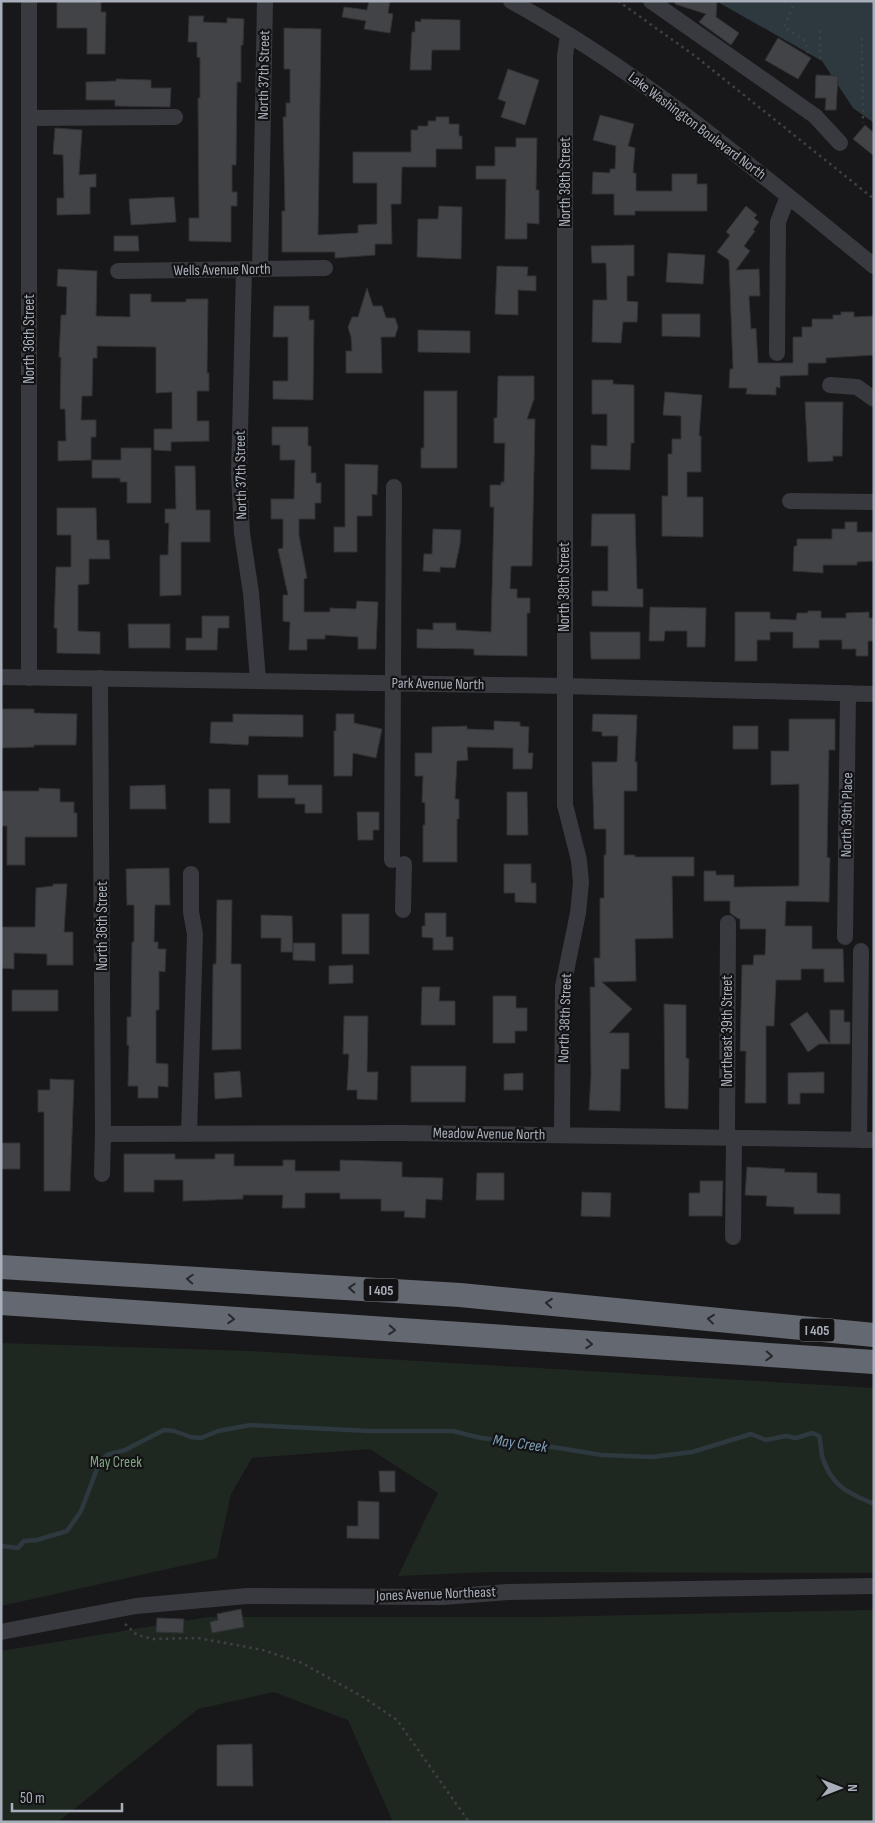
<svg xmlns="http://www.w3.org/2000/svg" width="875" height="1823" viewBox="0 0 875 1823" font-family="'Sofia Sans Condensed',sans-serif">
  <style>
    .green { fill: #1f2820 }
    .water { fill: #2d383f }
    .lines { fill: none; stroke-linecap: round; stroke-linejoin: round }
    .stream { stroke: #2d383f; stroke-width: 4.5 }
    .building { fill: #424347; stroke: #323236 }
    .path { stroke: #3e4146; stroke-width: 2.5; stroke-dasharray: 2.5 4; stroke-linecap: butt }
    .minor { stroke: #383a3f; stroke-width: 16 }
    .highway { stroke: #646870; stroke-width: 24 }
    .oneway { stroke: #27282c }
    .labels { text-anchor: middle; dominant-baseline: central; stroke-width: 4.5; stroke-linejoin: round; paint-order: stroke }
    .shield { fill: #131315; stroke: #7c8088; stroke-width: 1 }
    .shield-label { font-size: 14px; font-weight: bold; fill: #a9afba }
    .street-label { font-size: 15px; fill: #a9afba; stroke: #131315 }
    .park-label { font-size: 15px; fill: #80a680; stroke: #131315 }
    .water-label { font-size: 16px; font-style: italic; fill: #7fa0b6; stroke: #131315 }
  </style>
  <rect width="100%" height="100%" fill="#18181a"/>
  <path class="green" d="M1 1343 250 1351 874 1388V1573L490 1572 398 1576 438 1493 370 1449 252 1458 231 1494 217 1558 1 1606Z
    M874 1610V1822H393L348 1720 274 1692 198 1709 58 1822H1V1651L208 1617H543Z"/>
  <path class="water" d="M716 1H874V123L853 108 822 61Z"/>
  <g class="lines">
    <path class="stream" d="M1 1546 18 1548 24 1541 37 1540 67 1531 81 1511 100 1461 107 1455 125 1450 164 1430 174 1431 191 1437 201 1438 218 1431 251 1425 370 1431H453L481 1438 528 1443 602 1455 652 1457 692 1452 751 1434 766 1440 786 1436 796 1438 812 1433 819 1436C821 1443 821 1450 822 1456 831 1486 848 1493 874 1504"/>
  </g>
  <path class="building" d="M57 1H101V12H106L105 54H87V28H57Z
    M369 1H390L388 13 393 14 390 33 364 29 366 21 342 17 344 7 367 10Z
    M675 1H717L716 17 739 33 731 45 699 22 706 14 675 4Z
    M189 16H204L203 22 227 23V18L244 19 243 45H241V82H237L236 165H232V192H237V206H231V242L189 241V218H199L198 98H200V58L197 57V42H188Z
    M421 19 460 20V50H432L431 70H410L412 32H415V21L421 22Z
    M284 28 321 29 318 235 358 233V225L377 224V183H353V152H411V130H418V126H428V121H436V117H449V124H459V136H462V149H436V167H402L401 204H391L392 244H375V255L335 258V252H282V211H285L283 117H286V103H290V69H284Z
    M778 38 811 58 798 79 765 60Z
    M508 69 539 80 525 125 501 117 506 102 498 99Z
    M816 75 838 76 836 110H825L826 98H815Z
    M116 79 151 80V88H171L170 107 115 106V100H86V82L116 81Z
    M600 115 634 124 628 146 635 148 633 173H636V191H672V174H697V184H707V211H635V215H614V194H592L593 172 610 173V169H615L616 146 593 140Z
    M865 125 874 133V156L853 139Z
    M55 128 82 130 79 175 96 174V187H90V214L57 215V198H64L63 155 53 154Z
    M516 138H537L536 190H539V224L527 223V239H505L506 179H476V166H495V147H516Z
    M174 197 176 222 131 225 129 199Z
    M439 206 462 207 461 259 417 257 418 219H438Z
    M746 206 757 215 754 218 759 222 753 230 755 231 744 246 750 251 736 270 759 269 760 296H749L751 329 756 328 758 363H793V337H802V327H812V319H833V315H841V312H854V317L874 316V355L826 358V363H808V375L780 376V388L776 387V395L746 394 747 388H729L730 369H733L729 260 717 252 730 235 726 232Z
    M114 236H138L139 251H114Z
    M634 245V276H627V301L638 302 637 322H623L621 343 592 342 593 300H607L606 263H592L591 246Z
    M668 253 705 255 703 284 666 282Z
    M497 266 528 267 527 276H536V291L518 290V315L495 314Z
    M58 269 97 271 96 316 130 317V294H151V302H186V299H208L207 373H209V391H197V421H209V441L171 442V451L154 450V429H172V392L156 393V347L97 346V358H93L92 396H82L81 420H96V437H91V460L58 461V441H66L65 409H60L61 357H59L61 315H66L67 287 57 286Z
    M367 288 373 306H382L386 318H395L398 327 395 337H381L382 373H346V351H352L351 337 348 327 352 317H358Z
    M274 306H309V320H314L313 400 273 399V381H288V337H273Z
    M662 314H700V337L662 336Z
    M418 330 470 331V353L418 352Z
    M498 376H534V399L527 419H535L532 566H511L510 589H517V598H530V613H527V656L474 655V649L417 648V629L433 630V623H456V630L491 632 494 507H490V485H501V482H504L505 443H494V418H497Z
    M592 380H613V384L634 385V443H631L630 470 591 469V445L607 446V414H592Z
    M424 391H457V468H421V448H424Z
    M665 392 702 395 699 436H701V472H687V497H703V537L662 536V496H668V454H672V439H681V416L663 415Z
    M805 402H843L842 456H833V461L808 462Z
    M272 427H308V446H311V473H316V483H321V503H315V519H299V535L307 578 304 579V612H330V608L356 609 357 601 378 602 376 649H358V637L325 635V639H307V650H289L290 622 283 621V595H288L278 549 283 548V519H271V499H294L295 460H280V445H272Z
    M121 448H151V503H127V482H120V478H92V460H121Z
    M345 464 378 465 377 495 372 494V516H357V552H334V527H345Z
    M175 466H195L196 510H210V542H181V595L160 596V555H168L169 523H165V509H176Z
    M57 508H96L97 540H109L110 559H89V584L78 585V631L100 632V654L57 653V628H54L56 567H71V535H57Z
    M592 514H635L637 589H643V607L592 606V591H608V546H591Z
    M845 522H857V532H874V561L857 562V565H823V573L793 571 794 546H797V539H832V529H845Z
    M433 529 461 530 460 544 455 568 440 567V572L423 571 424 554H432Z
    M650 607 706 608 705 647H687V631H665L664 641H649Z
    M808 611H821V618H846V613L869 612V618H874V641H868V656H856V649H842V640H819V648H793V632H770V640H757V661H735V612H770V619L796 620 797 613H808Z
    M202 616H229V628H218L217 650H186V638H202Z
    M128 624H170V648H129Z
    M590 632H640V659H591Z
    M1 709H34V713L77 714 76 745H34V747L1 748Z
    M233 714 303 715V737L249 736 248 745 210 743 211 722H233Z
    M336 714H354V723L382 729 376 758 353 753 352 776H334V731H336Z
    M593 714 637 715 635 762H637V791H624V855H635V857H694V876H672L673 938 635 939 636 981 602 982 632 1009 609 1033H629V1069H621L620 1111 589 1110 591 1076 590 987H595L594 958H600V898H604V855H606V829H594L592 762H617L618 736H602V732L592 731Z
    M789 719H835V750H829L827 857 830 858 829 902 786 901 785 926H812V949H843L844 982H824V969H801V980H776L774 1026H766V1103H745L746 1051H740L742 965H753L754 955H765L766 929H740V919L737 918 730 913V901H704V871H716V875H734V887L799 886V784L771 785V751H789Z
    M494 721 520 722V726L529 727 528 753H533L532 769H513V748L467 747 468 760 457 761 455 799H459V819H457V862H423V825H425V803L422 802 423 776H415V753H432V727L467 726V729L494 730Z
    M733 726H758V749H733Z
    M258 775H288V785H322V813H305V804H295V798H258Z
    M165 785 166 809H130V786Z
    M39 788 60 789V802H74V813H77V837H25V865H7V826H1V791H39Z
    M209 789H230V823H209Z
    M507 792H527L528 835H507Z
    M357 812H379V830H373V840H358Z
    M504 864H531V883H536V903L515 902V893H504Z
    M169 868 170 905H155L154 942H158V949H166L165 972 159 971V1010H156V1063L168 1064V1087L158 1086V1098H138V1086H128L129 1045H127V1017H131L132 942H134V905H127L126 869Z
    M53 884H67L64 932H73V965H47V954L14 953V969L1 968V927H35L36 888 53 886Z
    M217 900H232L231 964H241V1049L212 1050 213 964H216Z
    M425 913H446V937H453V950H433V938L422 937V926H425Z
    M342 914H369V954H342Z
    M261 915 292 916 293 952H281V938H261Z
    M293 943H315V961L293 960Z
    M353 965V983L329 984V966Z
    M422 987H440L439 1001H455V1025H421Z
    M12 990H58V1011H12Z
    M493 996H516V1008H527V1031H515V1043H493Z
    M664 1004 686 1005V1058L689 1059 688 1109 665 1108Z
    M830 1010H844V1022H850V1044H830Z
    M807 1012 830 1044H819L808 1052 790 1024Z
    M344 1016H368L367 1072H378L377 1100 357 1099V1090H347L349 1054H343Z
    M411 1066H466L465 1102H411Z
    M240 1071 242 1097 215 1099 214 1073Z
    M824 1072V1093H800V1104H788V1073Z
    M523 1073V1090H504V1074Z
    M50 1079 74 1080 70 1191H44V1112H38V1090H50Z
    M1 1143H20V1169H1Z
    M124 1154H175V1159H215V1154H234V1166H283V1160H295V1171H340V1160L402 1162V1177L443 1178 442 1200 426 1199 425 1218 404 1217 405 1211H381V1199H340V1193H305V1208H282L283 1195H243V1199L183 1201V1180H154V1192H124Z
    M747 1167 785 1169 784 1172 817 1173V1193L840 1194V1214H794V1207L766 1206 767 1196 745 1195Z
    M477 1173H504V1200H476Z
    M700 1181H723L722 1216H689V1193H700Z
    M582 1192 611 1193 610 1217 581 1216Z
    M379 1471H395V1492H380Z
    M358 1501 379 1502V1539L347 1538V1526H358Z
    M241 1609 244 1627 212 1633 210 1622 218 1620 217 1614Z
    M157 1618 184 1619 183 1633 156 1632Z
    M252 1744 253 1786H217V1745Z"/>
  <g class="lines">
    <path class="path" d="M618 1 695 56 874 199
      M793 6 784 27 805 41 808 53
      M862 38 863 123
      M820 59V28
      M125 1624 137 1635 153 1639 198 1638 263 1650 302 1663 363 1697 397 1720 469 1822"/>
    <path class="minor" d="M29 1V678
      M511 1C643 73 757 171 874 266
      M651 1 815 116 840 143
      M29 118 175 117
      M244 269 239 474 242 533 251 593 258 680
      M260 269 265 1
      M118 271 325 268
      M777 353 778 222 788 196
      M830 385 857 387 874 399
      M790 501 874 502
      M1 677 564 686 874 694
      M100 678 103 1134 102 1174
      M392 860 394 487
      M403 910 404 864
      M845 937 848 693
      M103 1134 401 1133 874 1140
      M189 1134 195 934 191 912V874
      M562 1135 563 986 578 913 581 883 579 860 565 805V56L567 42 571 36
      M727 1138 728 923
      M859 1140 861 951
      M733 1237 734 1138
      M1 1632 136 1606 247 1596 443 1597 508 1592 874 1586"/>
    <path class="highway" d="M1 1267 460 1295 874 1335
      M1 1303 874 1362"/>
  </g>
  <defs><path id="oneway-chevron" d="M-2-3.5L2.5 0L-2 3.5" fill="none" stroke-width="1.6" stroke-linecap="round" stroke-linejoin="round" transform="scale(1.25)"/></defs>
  <g class="oneway">
    <use href="#oneway-chevron" transform="translate(190 1279) rotate(-177)"/>
    <use href="#oneway-chevron" transform="translate(352 1288) rotate(-177)"/>
    <use href="#oneway-chevron" transform="translate(549 1303) rotate(-175)"/>
    <use href="#oneway-chevron" transform="translate(231 1319) rotate(4)"/>
    <use href="#oneway-chevron" transform="translate(711 1319) rotate(-174)"/>
    <use href="#oneway-chevron" transform="translate(392 1330) rotate(4)"/>
    <use href="#oneway-chevron" transform="translate(589 1344) rotate(4)"/>
    <use href="#oneway-chevron" transform="translate(769 1356) rotate(3)"/>
  </g>
  <g class="labels">
    <g class="shield">
      <rect x="363.5" y="1278.5" width="35" height="23" rx="4"/>
      <rect x="799.5" y="1318.5" width="35" height="23" rx="4"/>
    </g>
    <g class="shield-label">
      <text x="381" y="1290">I 405</text>
      <text x="817" y="1330">I 405</text>
    </g>
    <g class="street-label">
      <text transform="translate(264 75) rotate(-89)">North 37th Street</text>
      <text transform="translate(697 126) rotate(37)">Lake Washington Boulevard North</text>
      <text transform="translate(565 182) rotate(-90)">North 38th Street</text>
      <text transform="translate(222 270) rotate(-1)">Wells Avenue North</text>
      <text transform="translate(29 339) rotate(-90)">North 36th Street</text>
      <text transform="translate(241 475) rotate(-91)">North 37th Street</text>
      <text transform="translate(564 587) rotate(-90)">North 38th Street</text>
      <text transform="translate(438 684) rotate(1)">Park Avenue North</text>
      <text transform="translate(847 815) rotate(-89)">North 39th Place</text>
      <text transform="translate(102 926) rotate(-90)">North 36th Street</text>
      <text transform="translate(565 1018) rotate(-88)">North 38th Street</text>
      <text transform="translate(727 1031) rotate(-90)">Northeast 39th Street</text>
      <text transform="translate(489 1134) rotate(1)">Meadow Avenue North</text>
      <text transform="translate(436 1594) rotate(-2)">Jones Avenue Northeast</text>
    </g>
    <g class="park-label">
      <text x="116" y="1462">May Creek</text>
    </g>
    <g class="water-label">
      <text transform="translate(520 1444) rotate(8)">May Creek</text>
    </g>
  </g>
  <rect width="875" height="1823" fill="none" stroke="#a9afba" stroke-width="5"/>
  <g transform="translate(840 1788) rotate(90)" stroke="#131315" stroke-width="4" paint-order="stroke">
  <path d="M0-4L9 19L0 12L-9 19Z" fill="#a9afba"/>
  <text y="-8" font-size="14" font-weight="bold" text-anchor="middle" fill="#a9afba">N</text>
  </g>
  <path d="M12 1803v8h110v-8" fill="none" stroke="#a9afba" stroke-width="2.5"/>
  <text x="20" y="1803" font-size="15" fill="#a9afba" stroke="#131315" stroke-width="4" paint-order="stroke">50 m</text>
</svg>
